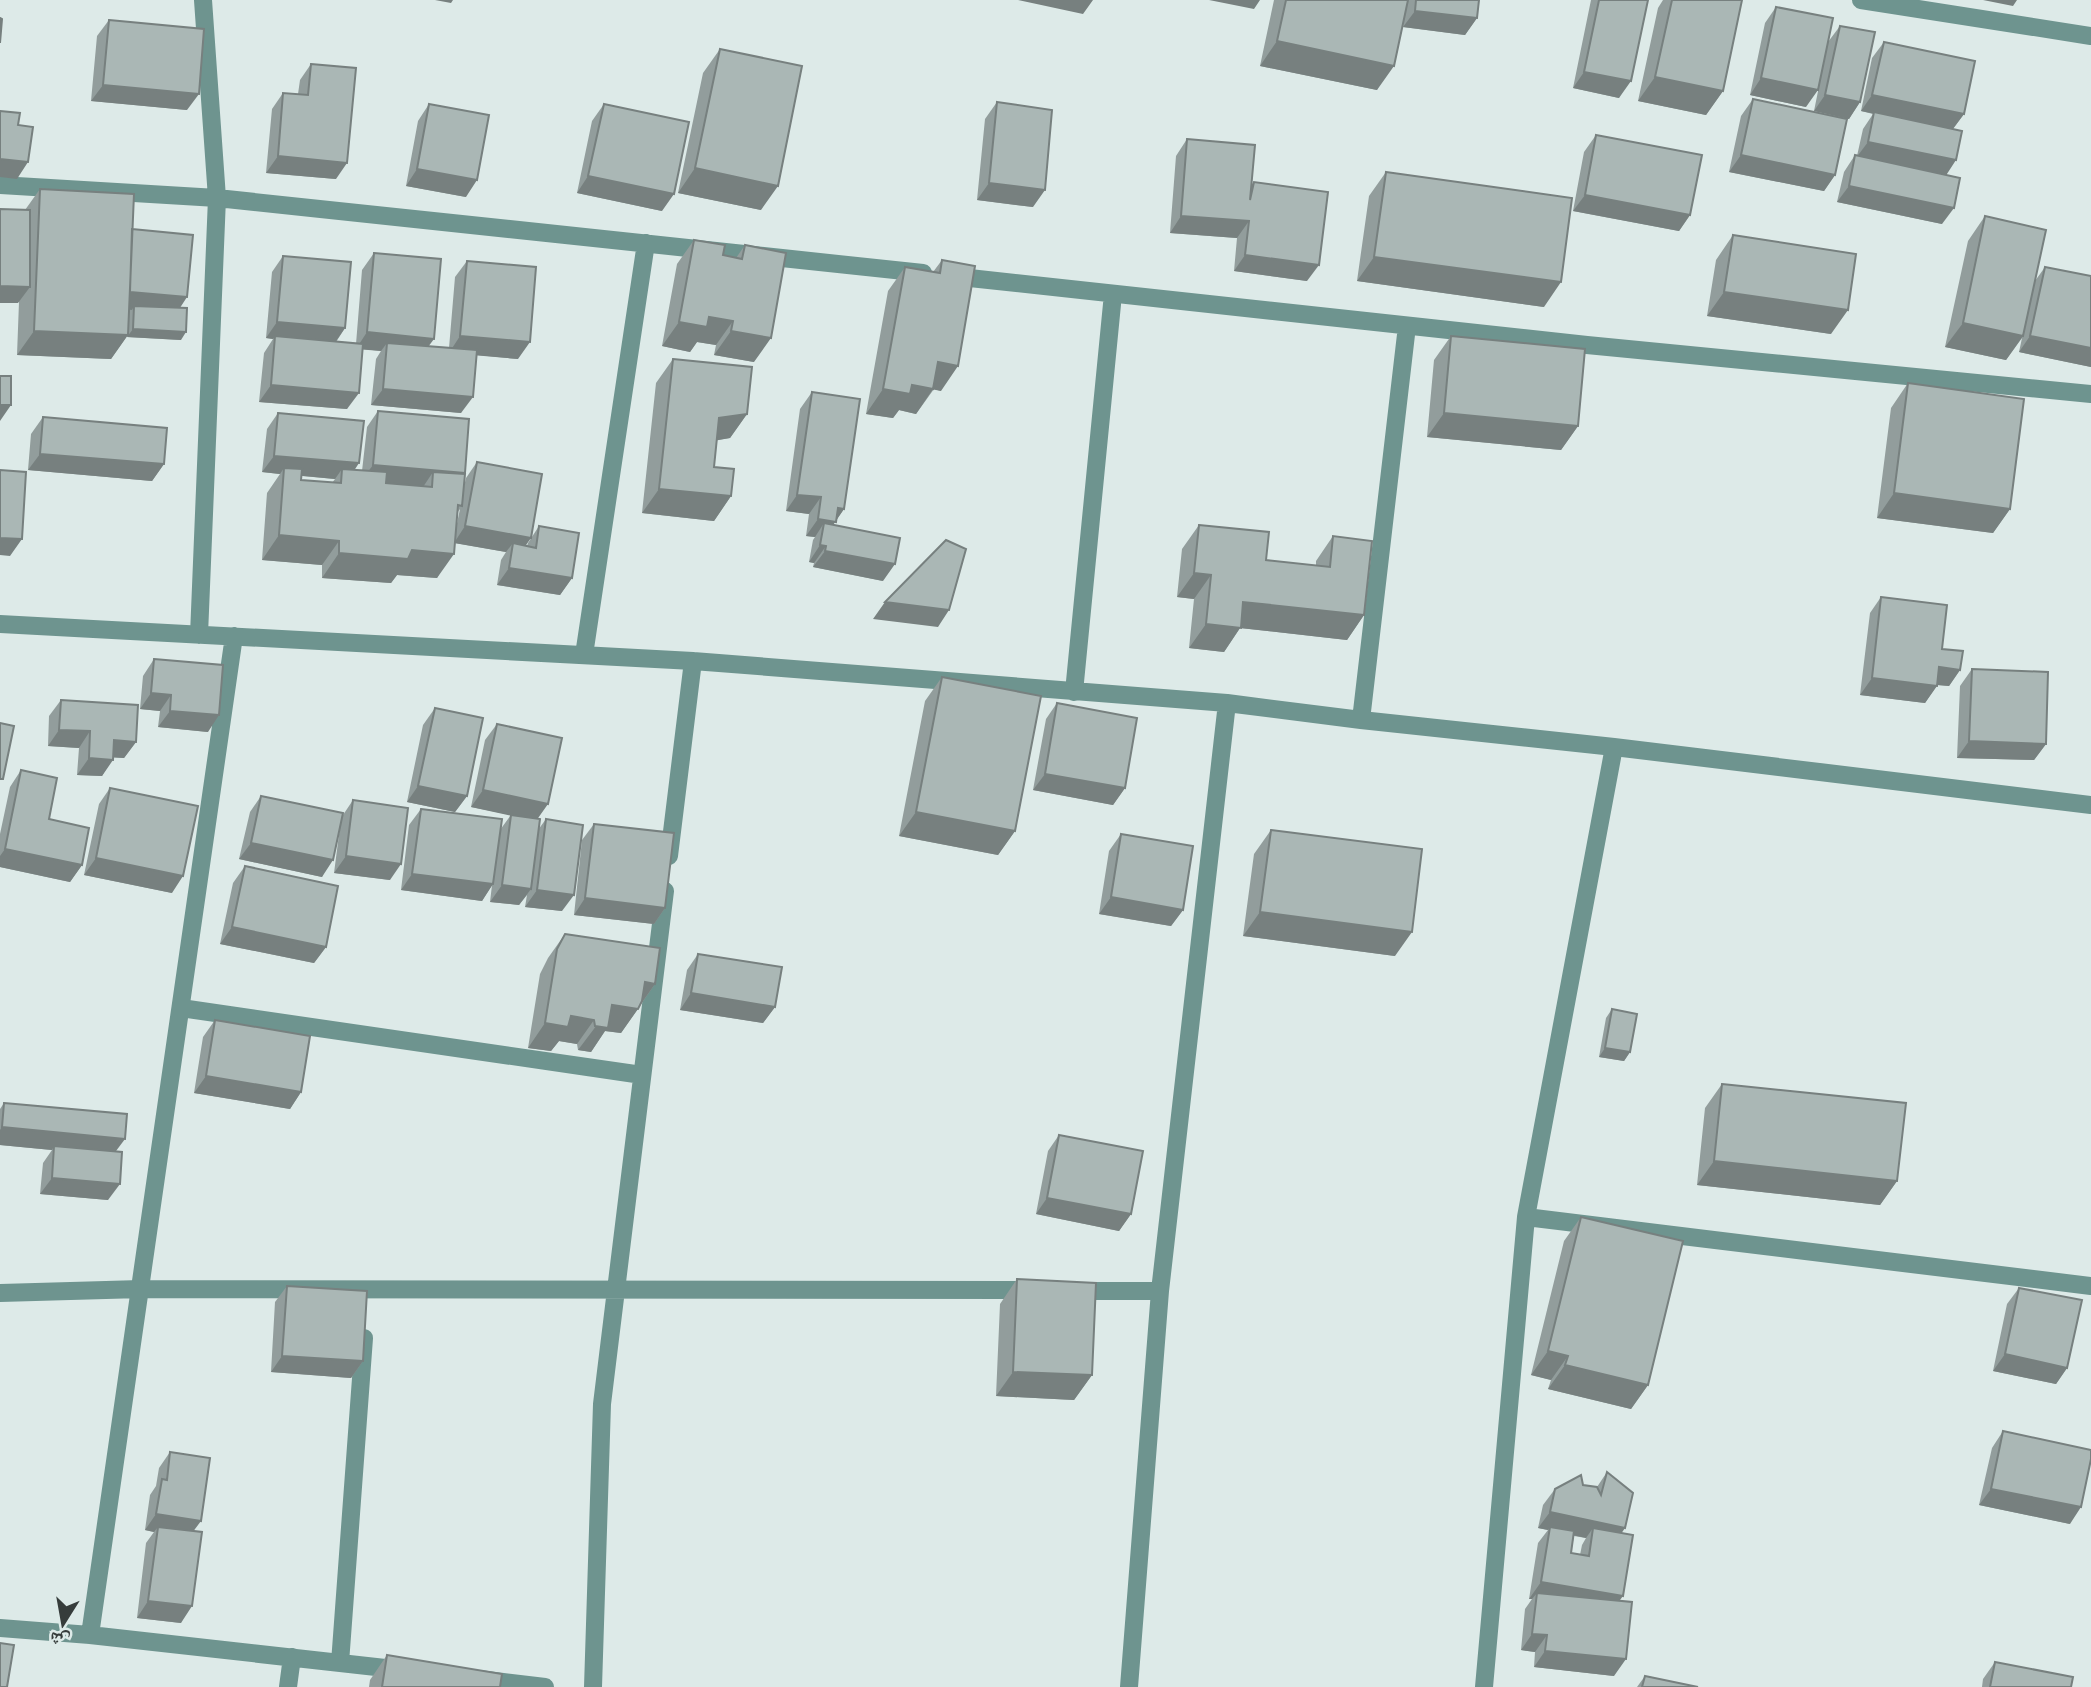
<svg xmlns="http://www.w3.org/2000/svg" width="2091" height="1687" viewBox="0 0 2091 1687" font-family="Montserrat,'Noto Naskh Arabic',sans-serif">
  <style>
    .lines { fill: none; stroke-linecap: round; stroke-linejoin: round }
    .minor { stroke: #6e948f; stroke-width: 18 }
    .wall { fill: #929d9c; fill-rule: evenodd }
    .shaded-wall { fill: #77807f }
    .building { fill: #aab7b5; stroke: #77807f; stroke-width: 2 }
  </style>
  <rect width="100%" height="100%" fill="#ddeae8"/>
  <g class="lines">
    <path class="minor" d="M1861 0 2091 36
      M0 185 217 198 923 273
      M951 276 1587 345 2091 394
      M0 624 693 661 1227 703 1361 720 1614 747 2091 805
      M199 635 217 198 203 0
      M584 655 646 243
      M1074 692 1113 294
      M1361 720 1407 326
      M669 856 693 661
      M181 1008 642 1075
      M1526 1217 2091 1286
      M1073 1291H1160
      M0 1293 141 1289 1031 1290
      M0 1628 90 1635 403 1670
      M90 1635 234 636
      M340 1663 364 1338
      M479 1679 545 1687
      M288 1687 292 1657
      M593 1687 602 1404 665 891
      M1129 1687 1160 1291 1227 703
      M1484 1687 1526 1217 1614 747"/>
  </g>
  <path class="wall" d="M1274 0H1479L1477 18 1465 35 1403 27 1404 17 1377 90 1260 66Z
    M1591 0H1648L1619 98 1573 88Z
    M1663 0H1742L1723 91 1706 115 1638 101 1658 8Z
    M1776 7 1806 107 1750 95 1765 23Z
    M109 20 187 110 91 101 97 36Z
    M1840 26 1860 102 1849 119 1814 111 1828 42Z
    M1884 42 1964 114 1953 129 1946 175 1942 224 1837 202 1844 172 1855 155 1857 156 1863 129 1873 114 1861 111 1872 58Z
    M720 49 761 210 678 193 703 73Z
    M311 64 336 179 266 173 272 109 283 93 298 94 300 80Z
    M1753 99 1835 175 1824 191 1729 172 1741 116Z
    M997 102 1033 207 977 200 985 119Z
    M429 104 466 197 406 186 418 121Z
    M604 104 662 211 577 193 592 121Z
    M1596 135 1690 215 1679 231 1573 211 1584 152Z
    M1187 139 1251 186 1254 182 1307 281 1234 271 1237 238 1170 233 1176 156Z
    M1386 172 1544 307 1357 281 1369 196Z
    M40 189 132 229 180 308 181 340 127 337V336L111 359 17 355 19 302 0 303V209L25 210Z
    M1985 216 2035 281 2045 267 2091 276V367L2019 352 2022 338 2006 360 1945 347 1968 241Z
    M1733 235 1831 334 1707 316 1716 260Z
    M694 240 723 255 736 258 745 245 754 362 714 355 716 345 697 342 690 352 662 346 677 264Z
    M374 253 429 346 449 348 455 277 467 261 518 359 477 355 461 413 371 405 376 359 381 351 363 349 347 409 259 402 264 353 273 339 266 338 272 272 283 256 345 328 336 342 356 344 362 270Z
    M942 260 941 391 934 389 916 414 899 410 893 418 866 414 888 291 905 267 933 272Z
    M1451 336 1578 426 1561 450 1427 437 1434 360Z
    M673 359 747 414 730 438 717 440 714 467 731 496 714 521 642 513 656 383Z
    M1908 383 2010 509 1993 533 1877 518 1891 408Z
    M812 392 844 509 833 525 883 581 813 567 814 563 809 562 813 540 815 537 806 536 809 514 786 511 800 409Z
    M378 411 464 474 463 491 466 478 477 462 525 545 527 546 528 543 539 526 572 578 560 595 497 585 501 560 506 552 455 543 437 578 397 575 391 583 322 578V565L262 560 267 493 280 474 262 472 267 429 278 413 355 470 362 471 367 427ZM302 476 335 479 332 483 301 480ZM460 509 455 533 457 513Z
    M43 417 164 464 152 481 28 470 31 434Z
    M1199 525 1266 560 1316 566V561L1333 536 1364 615 1347 640 1240 628 1224 652 1189 648 1194 599 1177 597 1182 549Z
    M1881 597 1942 649 1960 670 1949 686 1937 685 1925 703 1860 695 1870 613Z
    M154 659 208 732 158 727 160 711 140 709 143 676Z
    M1972 669 2046 744 2034 760 1957 758 1960 686Z
    M942 677 1015 831 998 855 899 836 925 701Z
    M61 700 136 742 124 758 113 757 102 776 77 775 79 748 48 746 49 716Z
    M1057 703 1125 788 1113 805 1033 790 1046 719Z
    M435 708 467 796 455 812 407 802 423 725Z
    M497 724 538 819V830L546 819 562 911 525 907 527 895 519 905 490 902 492 885 482 901 401 890 409 825 421 809 500 830 511 815 471 807 485 740Z
    M21 770 49 819 82 865 70 882 0 867V834L10 787Z
    M110 788 172 893 84 875 99 804Z
    M261 796 343 815 353 800 390 880 334 873 340 827 322 877 239 859 250 812Z
    M594 824 665 908 654 924 574 915 582 840Z
    M1271 830 1395 956 1243 936 1254 854Z
    M1121 834 1183 910 1171 926 1099 914 1109 851Z
    M245 866 326 947 314 963 220 944 233 883Z
    M565 934 655 984 621 1033 605 1031 591 1052 578 1050 577 1044 559 1041 551 1051 528 1048 540 974 548 958Z
    M698 954 775 1007 763 1023 680 1010 687 970Z
    M1612 1009 1630 1052 1624 1061 1599 1057 1606 1018Z
    M215 1020 301 1092 290 1109 194 1093 203 1037Z
    M1722 1084 1897 1181 1880 1205 1697 1185 1705 1108Z
    M4 1103 116 1151 108 1200 40 1194 43 1163 52 1150 0 1145V1109Z
    M1059 1135 1131 1214 1119 1231 1036 1214 1048 1151Z
    M1581 1217 1648 1385 1631 1409 1548 1389 1551 1380 1531 1375 1564 1241Z
    M1017 1279 1092 1375 1074 1400 996 1396 1000 1304Z
    M287 1286 363 1361 351 1378 271 1372 275 1302Z
    M2019 1288 2067 1368 2056 1384 1993 1371 2007 1304Z
    M2003 1431 2070 1524 1979 1505 1992 1448Z
    M170 1452 193 1531 181 1623 137 1618 146 1543 154 1532 145 1530 150 1495 156 1486 159 1468Z
    M1607 1472 1621 1533 1619 1601 1614 1676 1534 1667 1535 1652 1521 1650 1525 1609 1532 1599H1529L1538 1543 1548 1530 1538 1528 1543 1505 1555 1489 1583 1485 1597 1487ZM1574 1536 1586 1538 1582 1545 1580 1555 1571 1553Z
    M387 1655 500 1687H369L370 1680Z
    M1995 1662 2071 1687H1982L1983 1679Z
    M1645 1676 1642 1687H1637Z"/>
  <path class="shaded-wall" d="M435 0H453L451 3Z
    M1018 0H1093L1083 14Z
    M1209 0H1260L1254 9Z
    M1983 0H2017L2013 6Z
    M1415 11 1477 18 1465 35 1403 27Z
    M1277 41 1394 66 1377 90 1260 66Z
    M1584 72 1631 81 1619 98 1573 88Z
    M1655 77 1723 91 1706 115 1638 101Z
    M1761 78 1818 90 1806 107 1750 95Z
    M103 85 199 94 187 110 91 101Z
    M1825 95 1860 102 1849 119 1814 111Z
    M1872 95 1964 114 1952 130 1861 111Z
    M1868 142 1956 160 1945 177 1856 158Z
    M1741 155 1835 175 1824 191 1729 172Z
    M278 156 347 163 336 179 266 173Z
    M0 159 28 162 17 179 0 177Z
    M695 168 778 186 761 210 678 193Z
    M417 169 477 180 466 197 406 186Z
    M588 176 674 194 662 211 577 193Z
    M989 183 1045 190 1033 207 977 200Z
    M1849 186 1954 208 1942 224 1837 202Z
    M1585 195 1690 215 1679 231 1573 211Z
    M1181 216 1249 221 1237 238 1170 233Z
    M1245 255 1319 265 1307 281 1234 271Z
    M1374 257 1561 282 1544 307 1357 281Z
    M0 286 30 287 18 303H0Z
    M125 292 187 297 176 314 134 306 132 310 114 308Z
    M1724 292 1848 310 1831 334 1707 316Z
    M709 317 733 321 716 345 697 342 690 352 662 346 679 322Z
    M277 322 345 328 334 344 275 336 273 339 266 338Z
    M1963 323 2023 336 2006 360 1945 347Z
    M133 329 186 332 181 340 127 337Z
    M34 331 128 335 111 359 17 355Z
    M731 331 771 338 754 362 714 355Z
    M367 332 434 339 422 355 387 343 381 351 356 349Z
    M460 336 530 342 518 359 449 353Z
    M2030 336 2091 348V367L2019 352Z
    M938 362 958 366 941 391 921 387Z
    M271 385 359 393 347 409 259 402Z
    M912 385 933 389 916 414 899 410 893 418 866 414 883 389Z
    M383 389 473 397 461 413 371 405Z
    M0 405H11L0 421Z
    M1444 413 1578 426 1561 450 1427 437Z
    M747 414 730 438 702 443 719 418Z
    M40 454 164 464 152 481 28 470Z
    M274 456 359 463 348 480 342 469 335 479 283 474 284 468 280 474 262 472Z
    M373 465 465 473 453 489 433 472 423 487 361 481Z
    M659 489 731 496 714 521 642 513Z
    M1894 493 2010 509 1993 533 1877 518Z
    M797 495 821 497 809 514 786 511Z
    M838 508 844 509 824 538V523L815 537 806 536 818 519Z
    M465 526 531 538 519 555 513 543 506 552 454 543Z
    M279 535 339 541 322 565 262 560Z
    M0 538 22 539 10 556 0 555Z
    M820 545 826 546 814 563 809 562Z
    M412 550 454 554 437 578 397 575 391 583 322 578 339 553Z
    M825 551 895 564 883 581 813 567Z
    M509 568 572 578 560 595 497 585Z
    M1194 573 1211 575 1194 599 1177 597Z
    M885 602 949 610 938 627 873 619Z
    M1243 602 1364 615 1347 640 1240 628 1224 652 1189 648 1206 624Z
    M1939 667 1960 670 1949 686 1927 684Z
    M1872 678 1937 686 1925 703 1860 695Z
    M151 693 171 695 160 711 140 709Z
    M170 711 219 715 208 732 158 727Z
    M59 730 90 731 79 748 48 746Z
    M114 740 136 742 124 758 103 757Z
    M1969 741 2046 744 2034 760 1957 758Z
    M89 758 113 760 102 776 77 775Z
    M1045 774 1125 788 1113 805 1033 790Z
    M418 786 467 796 455 812 407 802Z
    M483 790 548 804 536 821 471 807Z
    M916 812 1015 831 998 855 899 836Z
    M251 843 333 860 322 877 239 859Z
    M5 849 82 865 70 882 0 867V856Z
    M346 856 401 864 390 880 334 873Z
    M96 858 183 876 172 893 84 875Z
    M412 874 493 884 482 901 401 890Z
    M502 885 531 889 519 905 490 902Z
    M537 890 574 895 562 911 525 907Z
    M1111 897 1183 910 1171 926 1099 914Z
    M585 898 665 908 654 924 574 915Z
    M1260 912 1412 932 1395 956 1243 936Z
    M232 927 326 947 314 963 220 944Z
    M645 982 655 984 638 1008Z
    M691 993 775 1007 763 1023 680 1010Z
    M612 1005 638 1009 621 1033 605 1031 591 1052 578 1050Z
    M571 1016 594 1020 577 1044 559 1041 551 1051 528 1048 545 1023Z
    M1605 1048 1630 1052 1624 1061 1599 1057Z
    M206 1076 301 1092 290 1109 194 1093Z
    M2 1127 125 1139 113 1155 54 1146 52 1150 0 1145V1130Z
    M1714 1161 1897 1181 1880 1205 1697 1185Z
    M52 1178 120 1184 108 1200 40 1194Z
    M1047 1198 1131 1214 1119 1231 1036 1214Z
    M1548 1351 1568 1356 1551 1380 1531 1375Z
    M2005 1354 2067 1368 2056 1384 1993 1371Z
    M282 1356 363 1361 351 1378 271 1372Z
    M1565 1365 1648 1385 1631 1409 1548 1389Z
    M1013 1372 1092 1375 1074 1400 996 1396Z
    M1991 1489 2081 1507 2070 1524 1979 1505Z
    M1550 1512 1625 1528 1614 1544 1593 1528 1586 1538 1549 1530 1550 1527 1548 1530 1538 1528Z
    M156 1514 201 1521 189 1537 158 1527 154 1532 145 1530Z
    M1541 1582 1623 1596 1611 1612 1537 1593 1532 1599H1529Z
    M148 1601 192 1606 181 1623 137 1618Z
    M1532 1634 1547 1635 1535 1652 1521 1650Z
    M1545 1651 1626 1659 1614 1676 1534 1667Z"/>
  <path class="building" d="M1286 0H1408L1394 66 1277 41Z
    M1416 0H1479L1477 18 1415 11Z
    M1599 0H1648L1631 81 1584 72Z
    M1672 0H1742L1723 91 1655 77Z
    M1776 7 1833 18 1818 90 1761 78Z
    M0 18 2 19 0 43Z
    M109 20 204 29 199 94 103 85Z
    M1840 26 1875 32 1860 102 1825 95Z
    M1884 42 1975 61 1964 114 1872 95Z
    M720 49 802 66 778 186 695 168Z
    M311 64 356 68 347 163 278 156 283 93 308 95Z
    M1753 99 1847 119 1835 175 1741 155Z
    M997 102 1052 110 1045 190 989 183Z
    M429 104 489 115 477 180 417 169Z
    M604 104 689 122 674 194 588 176Z
    M0 111 20 113 18 125 33 127 28 162 0 159Z
    M1874 112 1962 131 1956 160 1868 142Z
    M1596 135 1702 155 1690 215 1585 195Z
    M1187 139 1255 145 1250 200 1254 182 1328 192 1319 265 1245 255 1249 221 1181 216Z
    M1855 155 1960 178 1954 208 1849 186Z
    M1386 172 1572 198 1561 282 1374 257Z
    M40 189 134 194 128 335 34 331Z
    M0 209 30 210V287L0 286Z
    M1985 216 2046 230 2023 336 1963 323Z
    M132 229 193 235 187 297 130 292Z
    M1733 235 1856 254 1848 310 1724 292Z
    M694 240 725 245 723 255 742 259 745 245 786 253 771 338 731 331 733 321 709 317 707 327 679 322Z
    M374 253 441 259 434 339 367 332Z
    M283 256 351 262 345 328 277 322Z
    M942 260 975 266 958 366 938 362 933 389 912 385 910 394 883 389 905 267 940 273Z
    M467 261 536 267 530 342 460 336Z
    M2045 267 2091 276V348L2030 336Z
    M134 306 187 308 186 332 133 329Z
    M275 336 363 344 359 393 271 385Z
    M1451 336 1585 349 1578 426 1444 413Z
    M387 343 477 350 473 397 383 389Z
    M673 359 752 367 747 414 719 418 714 467 734 469 731 496 659 489Z
    M0 376H11V405H0Z
    M1908 383 2024 399 2010 509 1894 493Z
    M812 392 860 399 844 509 838 508 836 522 818 519 821 497 797 495Z
    M378 411 469 419 465 473 373 465Z
    M278 413 364 421 359 463 274 456Z
    M43 417 167 428 164 464 40 454Z
    M477 462 542 474 531 538 465 526Z
    M284 468 302 469 301 480 341 483 342 469 387 472 386 483 432 487 433 472 465 474 462 506 458 505 454 554 412 550 408 559 339 553V541L279 535Z
    M0 470 26 472 22 539 0 538Z
    M824 523 900 538 895 564 825 551 826 546 820 545Z
    M1199 525 1269 532 1266 560 1330 567 1333 536 1372 541 1364 615 1243 602 1241 628 1206 624 1211 575 1194 573Z
    M539 526 579 533 572 578 509 568 513 543 536 548Z
    M946 540 966 549 949 610 885 602Z
    M1881 597 1947 605 1942 649 1963 651 1960 670 1939 667 1937 686 1872 678Z
    M154 659 223 665 219 715 170 711 171 695 151 693Z
    M1972 669 2048 672 2046 744 1969 741Z
    M942 677 1041 696 1015 831 916 812Z
    M61 700 138 705 136 742 114 740 113 760 89 758 90 731 59 730Z
    M1057 703 1137 718 1125 788 1045 774Z
    M435 708 483 718 467 796 418 786Z
    M0 723 14 726 3 779H0Z
    M497 724 562 738 548 804 483 790Z
    M21 770 57 778 49 819 89 828 82 865 5 849Z
    M110 788 198 806 183 876 96 858Z
    M261 796 343 813 333 860 251 843Z
    M353 800 408 808 401 864 346 856Z
    M421 809 502 819 493 884 412 874Z
    M511 815 540 819 531 889 502 885Z
    M546 819 583 825 574 895 537 890Z
    M594 824 674 833 665 908 585 898Z
    M1271 830 1422 849 1412 932 1260 912Z
    M1121 834 1193 846 1183 910 1111 897Z
    M245 866 338 886 326 947 232 927Z
    M565 934 660 948 655 984 645 982 642 1001 638 1009 612 1005 608 1028 595 1026 594 1020 571 1016 568 1027 545 1023 557 949Z
    M698 954 782 967 775 1007 691 993Z
    M1612 1009 1637 1014 1630 1052 1605 1048Z
    M215 1020 310 1036 301 1092 206 1076Z
    M1722 1084 1906 1103 1897 1181 1714 1161Z
    M4 1103 127 1114 125 1139 2 1127Z
    M1059 1135 1143 1151 1131 1214 1047 1198Z
    M54 1146 122 1152 120 1184 52 1178Z
    M1581 1217 1683 1241 1648 1385 1565 1365 1568 1356 1548 1351Z
    M1017 1279 1096 1283 1092 1375 1013 1372Z
    M287 1286 367 1291 363 1361 282 1356Z
    M2019 1288 2082 1300 2067 1368 2005 1354Z
    M2003 1431 2091 1450V1459L2081 1507 1991 1489Z
    M170 1452 210 1458 201 1521 156 1514 162 1479 167 1480Z
    M1607 1472 1633 1493 1625 1528 1550 1512 1555 1489 1581 1475 1583 1485 1597 1487 1601 1495Z
    M158 1527 202 1532 192 1606 148 1601Z
    M1550 1527 1574 1531 1571 1553 1589 1556 1593 1528 1633 1535 1623 1596 1541 1582Z
    M1537 1593 1632 1602 1626 1659 1545 1651 1547 1635 1532 1634Z
    M0 1643 14 1645 7 1687H0Z
    M387 1655 502 1674 500 1687H382Z
    M1995 1662 2073 1677 2071 1687H1990Z
    M1645 1676 1698 1687H1642Z"/>
  <g transform="translate(63 1624) rotate(191)" stroke="#ddeae8" stroke-width="5" paint-order="stroke">
  <path d="M0-5L12 26L0 18L-12 26Z" fill="#363c3b"/>
  <text y="-10" font-size="19" font-weight="bold" text-anchor="middle" fill="#363c3b">ش</text>
  </g>
</svg>
